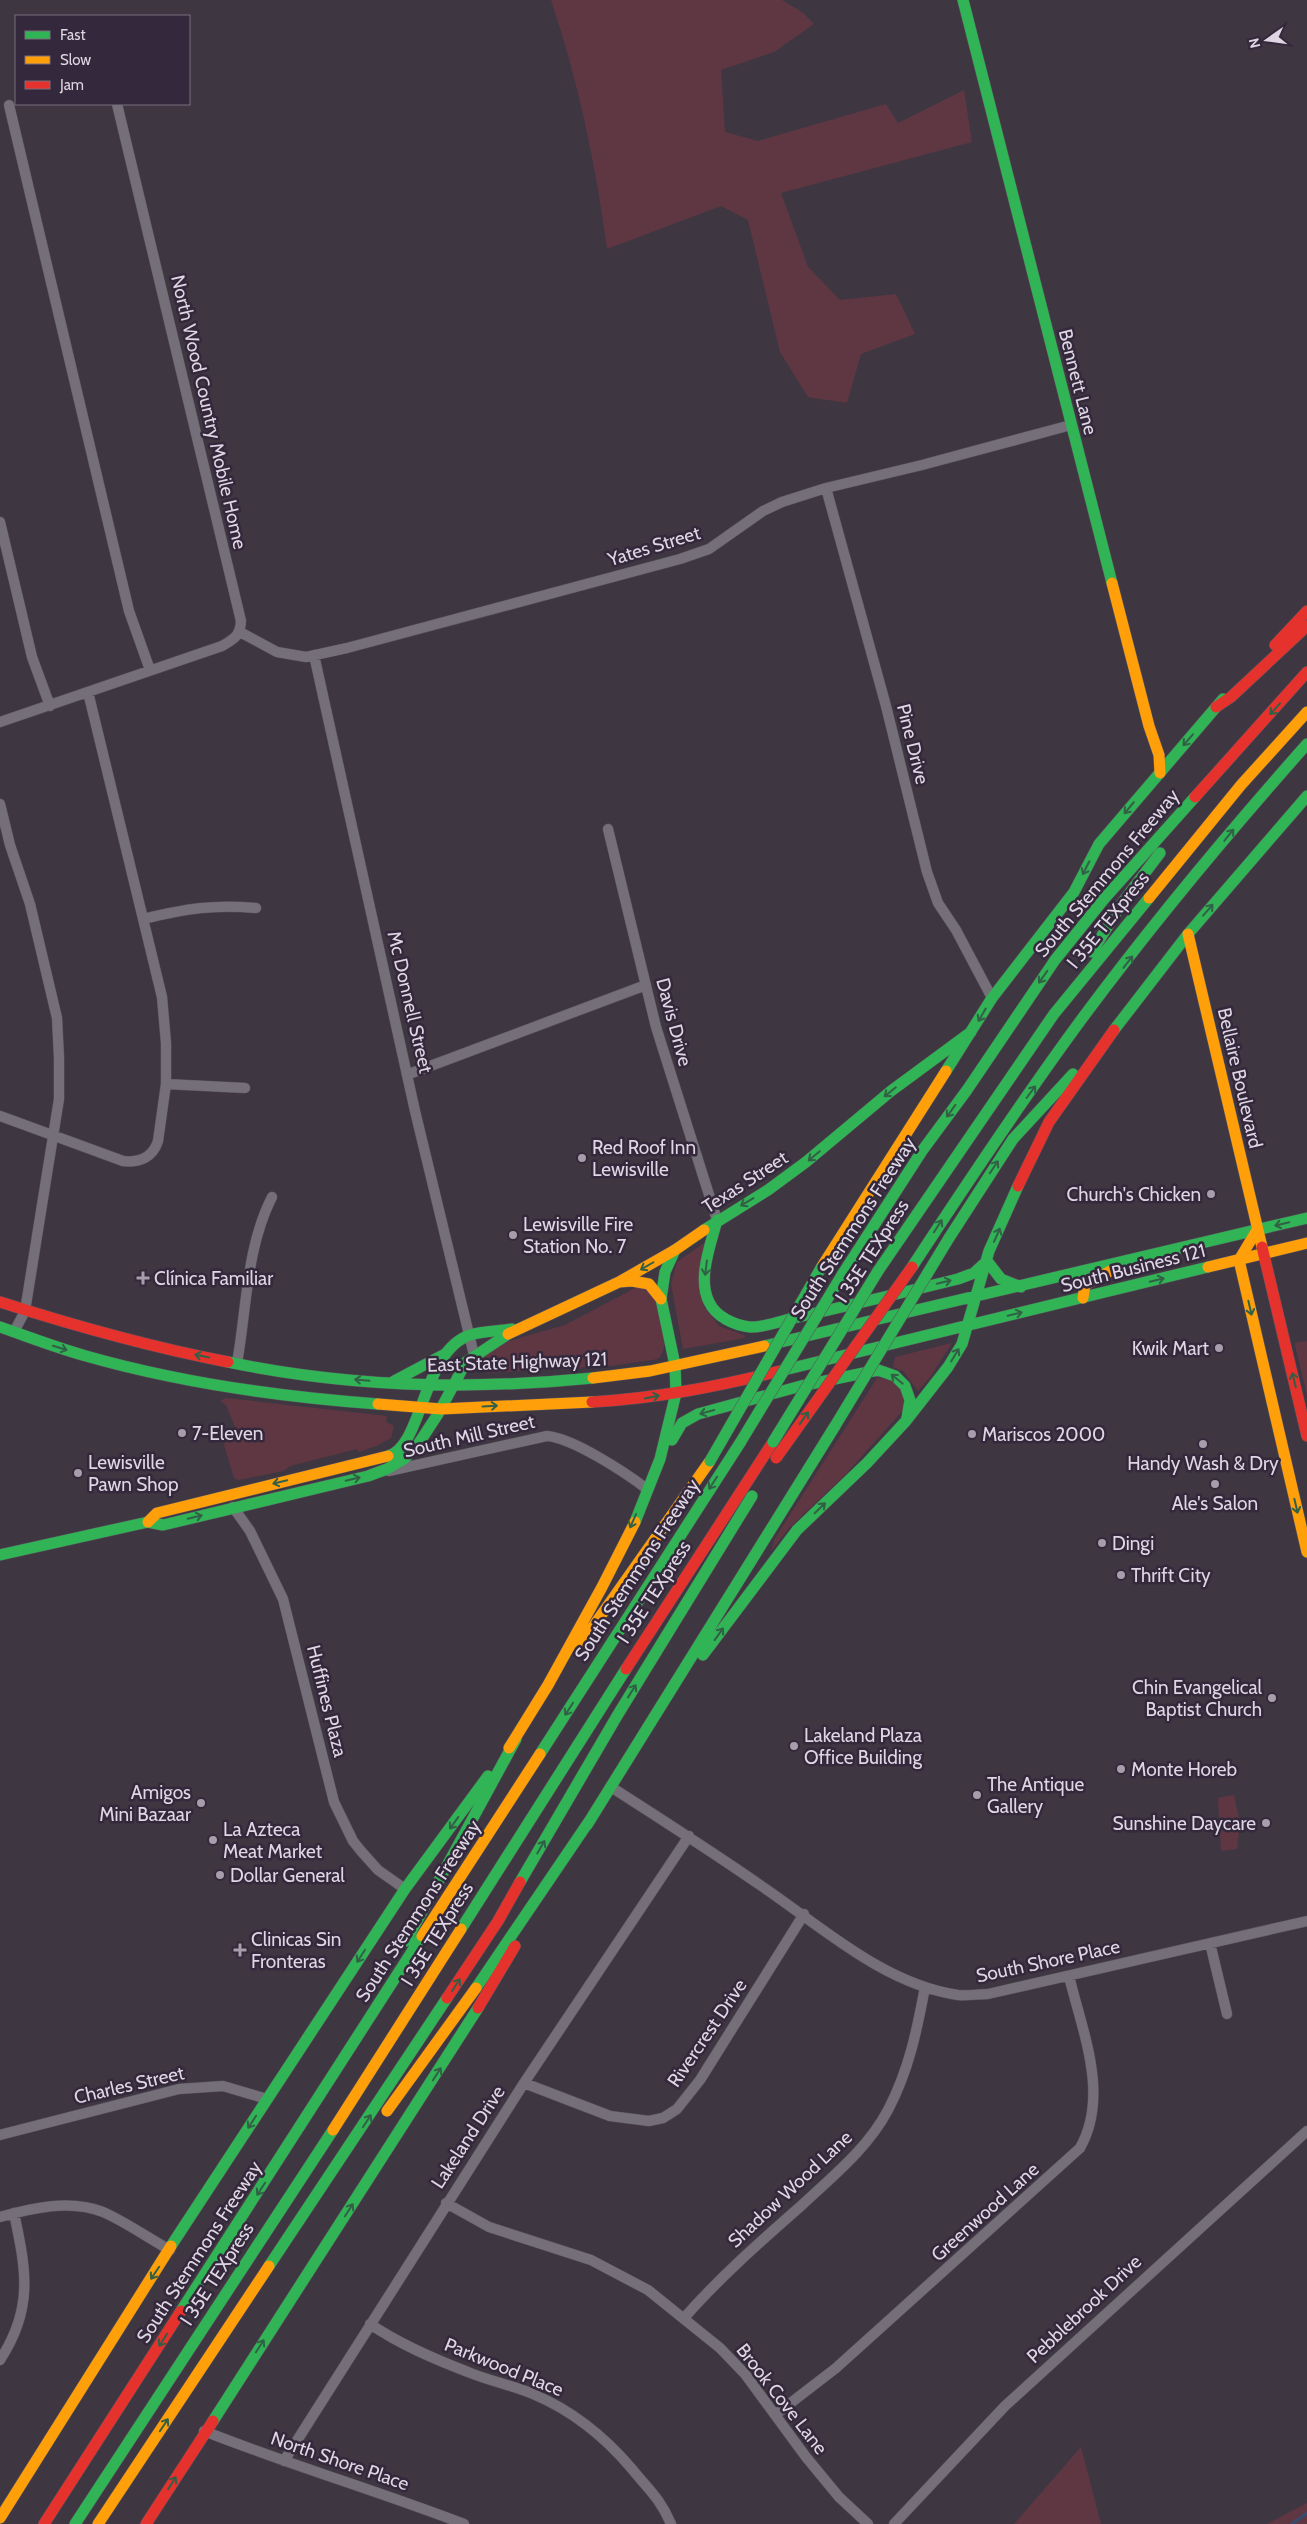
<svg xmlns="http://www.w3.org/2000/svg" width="1307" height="2524" viewBox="0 0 1307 2524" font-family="Cabin,sans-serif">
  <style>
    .green { fill: #5f3742 }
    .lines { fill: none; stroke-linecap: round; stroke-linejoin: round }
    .stream { stroke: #354c70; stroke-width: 3 }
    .street-casing { stroke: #5a535d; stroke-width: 11 }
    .fast-casing { stroke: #5a535d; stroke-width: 12 }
    .slow-casing { stroke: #5a535d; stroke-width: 12 }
    .jam-casing { stroke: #5a535d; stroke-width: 12 }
    .street { stroke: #746f78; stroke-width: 10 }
    .fast { stroke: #30b455; stroke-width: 11 }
    .slow { stroke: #ff9f0a; stroke-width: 11 }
    .jam { stroke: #e5322d; stroke-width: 11 }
    .fast-bridge-casing { stroke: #5a535d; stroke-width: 12; stroke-linecap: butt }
    .jam-bridge-casing { stroke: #5a535d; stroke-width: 12; stroke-linecap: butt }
    .fast-bridge { stroke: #30b455; stroke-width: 11 }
    .jam-bridge { stroke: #e5322d; stroke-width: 11 }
    .oneway { stroke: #326046 }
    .poi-dot { fill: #a69eab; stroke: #34283c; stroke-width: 2 }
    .labels { text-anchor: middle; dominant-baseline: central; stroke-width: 5; stroke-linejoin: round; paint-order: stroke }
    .street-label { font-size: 19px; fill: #ded6e3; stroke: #34283c }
    .poi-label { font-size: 19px; fill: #ded6e3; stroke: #34283c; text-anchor: start }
  </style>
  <rect width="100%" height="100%" fill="#3e3742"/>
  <path class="green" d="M551 0H782L802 12 814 24 774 52 721 70 725 132 758 141 886 104 898 123 964 90 972 142 781 193 808 267 840 300 896 294 915 334 861 354 847 403 808 397 780 352 748 220 721 206 607 249C596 165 578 80 551 0Z
    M707 1241 704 1307 719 1326 744 1335 745 1338 683 1349 671 1284 677 1262Z
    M639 1286 652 1292C658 1312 674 1342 658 1359L610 1366 486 1373 480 1366V1359L505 1342 565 1325Z
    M1307 1341V1395L1295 1345V1343Z
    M952 1343 931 1376 918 1391 903 1371 893 1367 895 1357Z
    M877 1378C899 1380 902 1386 906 1407L846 1474 789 1528 771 1551 774 1540Z
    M226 1398 387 1416 386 1422 394 1426 391 1438 376 1446 359 1452 357 1449 290 1466 283 1471 239 1480 234 1478 224 1445 226 1441 239 1436 226 1405 220 1401Z
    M1234 1795 1240 1824 1237 1849 1221 1851 1218 1798Z
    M1081 2447 1101 2524H1014Z
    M1307 2503V2524H1267Z"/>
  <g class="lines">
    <path class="stream" d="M1292 2524 1307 2513"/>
    <defs>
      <path id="street" d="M9 105 129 611 150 670
        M826 488 886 706 927 872 938 903 956 930 992 998
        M0 522 32 657 50 706
        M240 632 277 652 306 657 347 648 680 559 709 549 763 511 782 502 826 488 922 465 1071 425
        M314 655 415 1111 474 1355
        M0 722 222 646C234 639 240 636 241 621L117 104
        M0 804 10 845 30 904 57 1018 59 1058V1099L25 1311 14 1332
        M608 829 656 1027 717 1220
        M143 919C185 909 212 904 256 908
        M409 1074 646 985
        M166 1084 245 1088
        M0 1116 123 1161C140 1163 153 1157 158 1141L166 1084V1043L162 997 88 692
        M237 1363C247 1307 246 1248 272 1197
        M389 1471 547 1436C573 1438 626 1473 647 1489
        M233 1507 250 1531 283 1599 334 1802 353 1841 361 1851 378 1870 405 1889
        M611 1787C661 1819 711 1851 760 1885 821 1926 883 1984 958 1995 967 1996 979 1994 988 1994L1307 1921
        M1210 1943 1227 2014
        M524 2083 610 2116 649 2121 663 2118 677 2109 700 2080 804 1914
        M0 2135 179 2089 223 2086 267 2099
        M446 2203 489 2227 591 2260 648 2290 720 2348 745 2374 806 2457 839 2497 868 2524
        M0 2217C32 2208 70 2199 103 2212 126 2222 148 2238 170 2250
        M684 2318C720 2277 761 2241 802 2205 833 2176 868 2148 888 2110 909 2070 917 2030 925 1987
        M370 2324C401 2345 434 2359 468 2372 489 2381 512 2385 533 2394 571 2410 605 2437 632 2469 648 2489 660 2498 671 2524
        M0 2360C34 2308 26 2270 14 2213
        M775 2415 836 2368 1080 2148C1110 2095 1082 2031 1069 1976
        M204 2431C290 2465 378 2491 464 2524
        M284 2461 524 2083 689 1836
        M894 2524 1005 2406 1307 2131"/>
      <path id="fast" d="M963 0 1112 583
        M1092 952 1122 903 1160 853
        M1114 1030 1188 934 1307 796
        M946 1071 992 998 1074 892 1099 844 1223 699
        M717 1220C711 1244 697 1278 709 1302 716 1317 734 1325 750 1327 764 1328 784 1320 798 1317 852 1305 905 1292 958 1279L974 1273 987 1261
        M704 1230 768 1190 806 1162 891 1091 971 1032
        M949 1238 1013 1139 1073 1074
        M675 1250 665 1272 661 1299 675 1365 676 1393
        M987 1261 1001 1279 1021 1287
        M912 1267C967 1183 1022 1100 1081 1020 1152 924 1228 833 1307 744
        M878 1271 1054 1014 1149 898
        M842 1275 922 1151 967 1090 1055 960 1104 899 1195 797
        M0 1327C29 1337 57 1348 86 1356 181 1383 281 1397 378 1404
        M764 1346 1307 1218
        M228 1362C347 1387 473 1390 593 1378
        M784 1370 1208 1267
        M394 1381 445 1354
        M672 1440 682 1423 698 1414 801 1386 878 1370 895 1376 905 1386 910 1400 907 1418
        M388 1456C423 1447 422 1351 470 1335 482 1331 499 1331 512 1329
        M635 1522 660 1459 676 1393
        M0 1555 148 1522 163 1525 368 1476 387 1469 404 1459 417 1446 438 1414 466 1362 508 1334
        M703 1655 797 1530 867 1463 905 1422 948 1367 962 1344 989 1251 1018 1186
        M540 1754 740 1443
        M587 1825 835 1426
        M520 1882 617 1716 752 1496
        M461 1929 626 1669
        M406 1941 516 1739
        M476 1988 592 1817
        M171 2246 405 1889 488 1776
        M269 2266 447 1998
        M181 2311 422 1936
        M213 2421 478 2008
        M75 2524 333 2130"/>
      <path id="slow" d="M1112 583 1149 726 1159 755 1160 773
        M1149 898 1241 785 1307 712
        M1188 934 1262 1247
        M1257 1230 1239 1260 1307 1552
        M1208 1267 1307 1243
        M821 1268 946 1071
        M619 1282 632 1281 649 1284 661 1299
        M1083 1298 1085 1285 1110 1271
        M508 1334 619 1282 675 1250 704 1230
        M593 1378 650 1371 764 1346
        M378 1404 441 1409 592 1402
        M148 1522 157 1513 388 1456
        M578 1648 710 1461
        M509 1748 548 1685 602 1587 635 1522
        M422 1936 540 1754
        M387 2111 476 1988
        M333 2130 461 1929
        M0 2518 171 2246
        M98 2524 269 2266"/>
      <path id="jam" d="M1275 645 1307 611
        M1216 707 1231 697 1307 626
        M1195 797 1307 672
        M1018 1186 1049 1122 1114 1030
        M1262 1247 1307 1436
        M0 1302C75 1326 150 1347 228 1362
        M592 1402C660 1398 719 1386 784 1370
        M626 1669 773 1442
        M447 1998 498 1921 520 1882
        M478 2008 515 1946
        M44 2524 181 2311
        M146 2524 213 2421"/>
    </defs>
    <use href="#street" class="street-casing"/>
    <use href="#fast" class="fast-casing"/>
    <use href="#slow" class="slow-casing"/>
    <use href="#jam" class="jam-casing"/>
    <use href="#street" class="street"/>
    <use href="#fast" class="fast"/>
    <use href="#slow" class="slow"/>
    <use href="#jam" class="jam"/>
    <defs>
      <path id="fast-bridge" d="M835 1426 949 1238
        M773 1442 878 1271
        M740 1443 842 1275
        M710 1461 821 1268"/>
      <path id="jam-bridge" d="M776 1458 912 1267"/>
    </defs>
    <use href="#fast-bridge" class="fast-bridge-casing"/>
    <use href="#jam-bridge" class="jam-bridge-casing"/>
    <use href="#fast-bridge" class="fast-bridge"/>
    <use href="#jam-bridge" class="jam-bridge"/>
  </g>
  <defs><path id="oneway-shaft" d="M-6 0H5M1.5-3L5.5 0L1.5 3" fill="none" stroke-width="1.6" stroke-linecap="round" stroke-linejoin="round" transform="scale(1.25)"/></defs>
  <g class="oneway">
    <use href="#oneway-shaft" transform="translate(1275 709) rotate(132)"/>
    <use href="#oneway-shaft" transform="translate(1188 740) rotate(131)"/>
    <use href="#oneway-shaft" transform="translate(1129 808) rotate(130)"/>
    <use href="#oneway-shaft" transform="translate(1229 835) rotate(-51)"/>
    <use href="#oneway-shaft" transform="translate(1086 868) rotate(117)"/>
    <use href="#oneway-shaft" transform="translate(1208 910) rotate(-49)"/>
    <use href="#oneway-shaft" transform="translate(1128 962) rotate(-52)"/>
    <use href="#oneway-shaft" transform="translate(1043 977) rotate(125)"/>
    <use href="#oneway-shaft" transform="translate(982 1015) rotate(120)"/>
    <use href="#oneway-shaft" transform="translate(890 1092) rotate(141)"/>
    <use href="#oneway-shaft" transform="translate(1031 1092) rotate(-53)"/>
    <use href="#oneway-shaft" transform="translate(951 1111) rotate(126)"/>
    <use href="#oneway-shaft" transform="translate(814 1156) rotate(140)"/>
    <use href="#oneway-shaft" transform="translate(994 1167) rotate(-56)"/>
    <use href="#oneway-shaft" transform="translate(747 1202) rotate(149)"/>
    <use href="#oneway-shaft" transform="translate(1282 1224) rotate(167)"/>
    <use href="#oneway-shaft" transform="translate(938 1226) rotate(-57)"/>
    <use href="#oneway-shaft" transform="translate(997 1235) rotate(-66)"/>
    <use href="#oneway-shaft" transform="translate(647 1266) rotate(150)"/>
    <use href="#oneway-shaft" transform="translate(706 1268) rotate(97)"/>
    <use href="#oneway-shaft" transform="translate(1157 1280) rotate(-14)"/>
    <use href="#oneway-shaft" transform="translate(944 1282) rotate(-14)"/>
    <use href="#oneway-shaft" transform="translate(1250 1308) rotate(77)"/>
    <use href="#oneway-shaft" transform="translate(1015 1314) rotate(-14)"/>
    <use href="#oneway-shaft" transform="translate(60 1348) rotate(17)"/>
    <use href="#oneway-shaft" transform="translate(955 1355) rotate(-59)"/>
    <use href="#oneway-shaft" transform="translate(202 1356) rotate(-169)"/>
    <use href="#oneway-shaft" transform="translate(897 1379) rotate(-141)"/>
    <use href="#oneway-shaft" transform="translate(362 1380) rotate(-175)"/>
    <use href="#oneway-shaft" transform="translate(1294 1380) rotate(-104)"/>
    <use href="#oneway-shaft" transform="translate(652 1397) rotate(-11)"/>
    <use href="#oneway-shaft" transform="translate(490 1406) rotate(-3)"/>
    <use href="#oneway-shaft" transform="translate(707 1412) rotate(165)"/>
    <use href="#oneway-shaft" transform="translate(804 1418) rotate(-55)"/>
    <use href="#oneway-shaft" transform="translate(353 1479) rotate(-14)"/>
    <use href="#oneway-shaft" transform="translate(280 1482) rotate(166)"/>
    <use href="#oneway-shaft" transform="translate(713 1483) rotate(123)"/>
    <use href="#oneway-shaft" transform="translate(1296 1506) rotate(77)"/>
    <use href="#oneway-shaft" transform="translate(820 1508) rotate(-44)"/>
    <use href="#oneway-shaft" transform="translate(195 1517) rotate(-14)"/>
    <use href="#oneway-shaft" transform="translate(633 1521) rotate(114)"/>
    <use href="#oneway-shaft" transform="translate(719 1634) rotate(-54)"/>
    <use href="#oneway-shaft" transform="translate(632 1691) rotate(-58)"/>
    <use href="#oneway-shaft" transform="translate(569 1709) rotate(123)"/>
    <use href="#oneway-shaft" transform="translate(454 1823) rotate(126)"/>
    <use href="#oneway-shaft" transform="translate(541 1847) rotate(-60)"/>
    <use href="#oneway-shaft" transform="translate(361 1956) rotate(123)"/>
    <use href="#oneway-shaft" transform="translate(456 1985) rotate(-57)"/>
    <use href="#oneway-shaft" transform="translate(437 2074) rotate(-57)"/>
    <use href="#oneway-shaft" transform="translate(367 2121) rotate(-57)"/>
    <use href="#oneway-shaft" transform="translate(252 2122) rotate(123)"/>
    <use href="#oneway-shaft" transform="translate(261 2189) rotate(123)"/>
    <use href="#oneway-shaft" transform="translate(349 2210) rotate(-57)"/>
    <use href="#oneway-shaft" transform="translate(155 2273) rotate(124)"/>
    <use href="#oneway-shaft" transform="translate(163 2340) rotate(123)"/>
    <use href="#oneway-shaft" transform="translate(260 2346) rotate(-57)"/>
    <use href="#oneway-shaft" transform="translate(164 2425) rotate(-56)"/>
    <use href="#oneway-shaft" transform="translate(172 2483) rotate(-58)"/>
  </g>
  <g class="poi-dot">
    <circle cx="582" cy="1158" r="5"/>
    <circle cx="1211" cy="1194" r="5"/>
    <circle cx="513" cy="1235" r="5"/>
    <path d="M140.5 1270.5h5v5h5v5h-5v5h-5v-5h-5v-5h5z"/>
    <circle cx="1219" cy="1348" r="5"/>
    <circle cx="182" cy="1433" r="5"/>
    <circle cx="972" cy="1434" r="5"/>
    <circle cx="1203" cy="1444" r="5"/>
    <circle cx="78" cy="1473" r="5"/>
    <circle cx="1215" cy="1484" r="5"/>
    <circle cx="1102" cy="1543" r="5"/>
    <circle cx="1121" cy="1575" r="5"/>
    <circle cx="1272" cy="1698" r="5"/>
    <circle cx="794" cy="1746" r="5"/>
    <circle cx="1121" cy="1769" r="5"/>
    <circle cx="977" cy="1795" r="5"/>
    <circle cx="201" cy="1803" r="5"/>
    <circle cx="1266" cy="1823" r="5"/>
    <circle cx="213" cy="1840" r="5"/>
    <circle cx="220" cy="1875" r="5"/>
    <path d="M237.5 1942.5h5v5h5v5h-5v5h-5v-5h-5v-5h5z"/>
  </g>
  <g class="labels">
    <g class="street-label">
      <text transform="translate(1078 382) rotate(76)">Bennett Lane</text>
      <text transform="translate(209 412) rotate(77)">North Wood Country Mobile Home</text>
      <text transform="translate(654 546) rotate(-17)">Yates Street</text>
      <text transform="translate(913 744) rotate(76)">Pine Drive</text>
      <text transform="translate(1107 873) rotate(-50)">South Stemmons Freeway</text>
      <text transform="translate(1108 920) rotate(-51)">I 35E TEXpress</text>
      <text transform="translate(410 1002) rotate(77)">Mc Donnell Street</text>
      <text transform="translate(674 1022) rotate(75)">Davis Drive</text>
      <text transform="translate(1240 1078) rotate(77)">Bellaire Boulevard</text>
      <text transform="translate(745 1182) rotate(-33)">Texas Street</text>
      <text transform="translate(853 1228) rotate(-57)">South Stemmons Freeway</text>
      <text transform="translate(872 1251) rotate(-57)">I 35E TEXpress</text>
      <text transform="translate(1133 1268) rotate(-14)">South Business 121</text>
      <text transform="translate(517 1362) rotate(-2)">East State Highway 121</text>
      <text transform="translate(469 1436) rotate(-13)">South Mill Street</text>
      <text transform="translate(637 1570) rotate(-57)">South Stemmons Freeway</text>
      <text transform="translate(654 1592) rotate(-57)">I 35E TEXpress</text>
      <text transform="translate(327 1701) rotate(76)">Huffines Plaza</text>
      <text transform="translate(418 1911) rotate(-57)">South Stemmons Freeway</text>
      <text transform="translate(437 1934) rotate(-58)">I 35E TEXpress</text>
      <text transform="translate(1048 1961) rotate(-12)">South Shore Place</text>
      <text transform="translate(707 2033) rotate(-56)">Rivercrest Drive</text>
      <text transform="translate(129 2085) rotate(-13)">Charles Street</text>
      <text transform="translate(468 2137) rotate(-57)">Lakeland Drive</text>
      <text transform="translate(790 2189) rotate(-43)">Shadow Wood Lane</text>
      <text transform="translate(985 2212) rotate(-42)">Greenwood Lane</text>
      <text transform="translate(199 2252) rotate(-57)">South Stemmons Freeway</text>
      <text transform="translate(217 2274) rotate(-57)">I 35E TEXpress</text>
      <text transform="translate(1084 2309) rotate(-43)">Pebblebrook Drive</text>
      <text transform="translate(504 2367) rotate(22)">Parkwood Place</text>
      <text transform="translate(782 2399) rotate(52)">Brook Cove Lane</text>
      <text transform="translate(340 2461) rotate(19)">North Shore Place</text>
    </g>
    <g class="poi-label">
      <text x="592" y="1147">Red Roof Inn<tspan x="592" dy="22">Lewisville</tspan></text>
      <text x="1201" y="1194" text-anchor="end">Church's Chicken</text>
      <text x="523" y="1224">Lewisville Fire<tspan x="523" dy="22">Station No. 7</tspan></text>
      <text x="154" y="1278">Clínica Familiar</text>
      <text x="1209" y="1348" text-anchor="end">Kwik Mart</text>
      <text x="192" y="1433">7-Eleven</text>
      <text x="982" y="1434">Mariscos 2000</text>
      <text x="88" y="1462">Lewisville<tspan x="88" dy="22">Pawn Shop</tspan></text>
      <text x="1203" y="1463" text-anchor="middle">Handy Wash &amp; Dry</text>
      <text x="1215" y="1503" text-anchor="middle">Ale's Salon</text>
      <text x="1112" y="1543">Dingi</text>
      <text x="1131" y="1575">Thrift City</text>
      <text x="1262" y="1687" text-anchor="end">Chin Evangelical<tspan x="1262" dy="22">Baptist Church</tspan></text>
      <text x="804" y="1735">Lakeland Plaza<tspan x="804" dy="22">Office Building</tspan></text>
      <text x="1131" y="1769">Monte Horeb</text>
      <text x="987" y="1784">The Antique<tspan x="987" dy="22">Gallery</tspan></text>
      <text x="191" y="1792" text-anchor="end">Amigos<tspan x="191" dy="22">Mini Bazaar</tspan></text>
      <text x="1256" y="1823" text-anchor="end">Sunshine Daycare</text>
      <text x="223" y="1829">La Azteca<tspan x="223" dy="22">Meat Market</tspan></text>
      <text x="230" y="1875">Dollar General</text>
      <text x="251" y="1939">Clinicas Sin<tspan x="251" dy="22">Fronteras</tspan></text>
    </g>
  </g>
  <rect x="15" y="15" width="175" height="90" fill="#34283c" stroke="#786e7f"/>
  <rect x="25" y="31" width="25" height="8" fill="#30b455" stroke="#786e7f"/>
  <text x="60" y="40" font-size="15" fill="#ded6e3">Fast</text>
  <rect x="25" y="56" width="25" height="8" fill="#ff9f0a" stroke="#786e7f"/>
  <text x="60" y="65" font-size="15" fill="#ded6e3">Slow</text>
  <rect x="25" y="81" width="25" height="8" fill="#e5322d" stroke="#786e7f"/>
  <text x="60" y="90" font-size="15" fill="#ded6e3">Jam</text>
  <g transform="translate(1267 40) rotate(256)" stroke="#34283c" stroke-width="4" paint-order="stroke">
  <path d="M0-4L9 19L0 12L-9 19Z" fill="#ded6e3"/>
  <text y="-8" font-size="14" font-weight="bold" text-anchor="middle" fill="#ded6e3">N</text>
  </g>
</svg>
